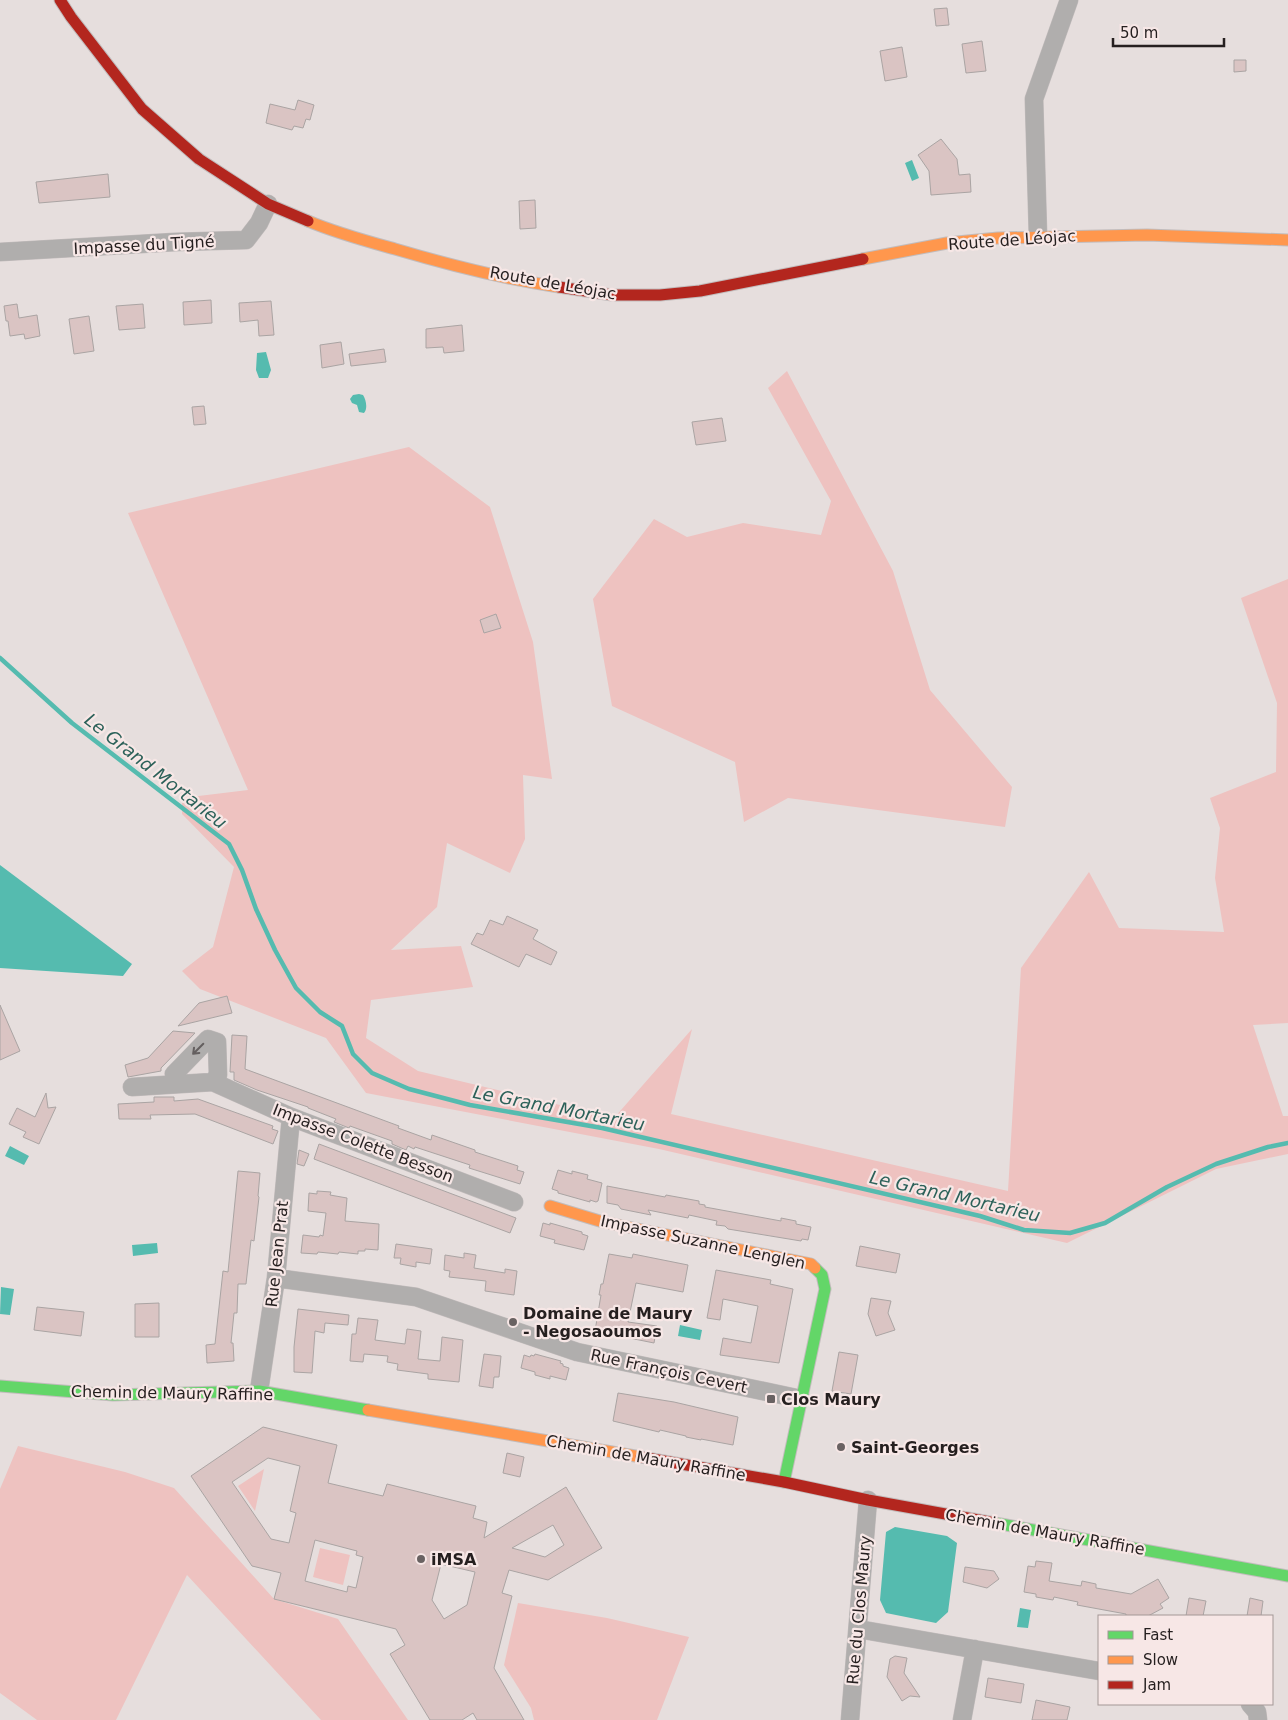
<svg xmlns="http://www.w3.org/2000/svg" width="1288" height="1720" viewBox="0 0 1288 1720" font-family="'DejaVu Sans',sans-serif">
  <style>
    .green { fill: #eec2c0 }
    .water { fill: #55bbaf }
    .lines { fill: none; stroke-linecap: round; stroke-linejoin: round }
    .stream { stroke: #55bbaf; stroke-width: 4.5 }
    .building { fill: #dac4c3; stroke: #aaa4a3; fill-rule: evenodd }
    .street-casing { stroke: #c2bcbc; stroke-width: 19 }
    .fast-casing { stroke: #c2bcbc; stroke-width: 13 }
    .slow-casing { stroke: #c2bcbc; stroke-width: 13 }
    .jam-casing { stroke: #c2bcbc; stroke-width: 13 }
    .street { stroke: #b0aead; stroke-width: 18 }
    .fast { stroke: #63d668; stroke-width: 11 }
    .slow { stroke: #ff974d; stroke-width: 11 }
    .jam { stroke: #b3261e; stroke-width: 11 }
    .oneway { stroke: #645f5f }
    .poi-dot { fill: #696262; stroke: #f7e7e6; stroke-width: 2 }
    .labels { text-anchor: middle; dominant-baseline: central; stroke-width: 4.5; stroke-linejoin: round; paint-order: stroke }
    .street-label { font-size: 16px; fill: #251f1f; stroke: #f7e7e6 }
    .poi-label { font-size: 16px; font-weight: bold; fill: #251f1f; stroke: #f7e7e6; text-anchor: start }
    .water-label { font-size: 18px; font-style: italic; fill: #2c6159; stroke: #f7e7e6 }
  </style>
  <rect width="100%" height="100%" fill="#e6dedd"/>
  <path class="green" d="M787 371 893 571 930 690 1012 787 1005 827 788 798 744 822 735 762 612 706 593 599 654 519 687 537 743 523 821 535 831 501 768 388Z
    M409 447 490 507 533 642 552 779 523 775 525 839 510 873 447 843 437 907 391 950 461 946 473 987 371 1000 366 1038 418 1071 614 1118 692 1029 671 1114 1008 1191 1021 968 1089 872 1119 928 1224 932 1215 878 1220 828 1210 798 1276 772 1277 703 1241 598 1288 579V1023L1253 1025 1283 1116H1288V1154L1216 1169 1067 1243 659 1149 366 1093 326 1038 200 989 182 971 213 947 234 867 182 814V798L248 790 128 513Z
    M18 1446 125 1472 174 1488 274 1599 338 1619 408 1720H321L187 1575 116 1720H37L0 1693V1489Z
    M264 1469 255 1511 238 1486Z
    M320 1548 350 1555 343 1585 313 1577Z
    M518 1603 607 1618 689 1637 657 1720H534L531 1708 504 1665Z"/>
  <path class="water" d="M912 160 919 178 912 181 905 163Z
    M266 352 271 370 268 378H259L256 370 257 353Z
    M359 394 363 395C366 399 368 409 364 413L359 412 357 405 352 403 350 399 353 395Z
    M0 865 132 964 123 976 0 968Z
    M10 1146 29 1156 24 1165 5 1156Z
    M157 1243 158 1253 133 1256 132 1245Z
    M1 1287 14 1289 10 1315 0 1314Z
    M680 1325 702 1330 700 1340 678 1336Z
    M895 1527 947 1536 957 1543 948 1612 936 1623 886 1613 880 1600 886 1532Z
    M1020 1608 1031 1610 1028 1628 1017 1627Z"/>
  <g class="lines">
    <path class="stream" d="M0 658 72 723 229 844 242 870 256 909 275 950 296 988 320 1012 342 1026 353 1054 372 1073 409 1089 470 1105 602 1128 980 1216 1024 1230 1070 1233 1105 1223 1167 1187 1216 1164 1268 1147 1288 1143"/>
  </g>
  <path class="building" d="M947 8 949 25 936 26 934 9Z
    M982 41 986 71 966 73 962 44Z
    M902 47 907 77 885 81 880 51Z
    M1234 60H1246V71L1234 72Z
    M298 100 314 105 310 120 306 119 303 128 294 126 292 130 266 123 270 104 295 110Z
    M941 139 957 159 959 175 970 174 971 192 931 195 929 171 918 155Z
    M108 174 110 197 39 203 36 182Z
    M535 200 536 228 520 229 519 201Z
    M211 300 212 323 184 325 183 302Z
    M271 301 274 335 259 336 258 320 240 322 239 303Z
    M17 304 19 318 37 315 40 336 25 339 24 334 10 336 8 321H6L4 306Z
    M143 304 145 328 119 330 116 306Z
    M89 316 94 351 74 354 69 319Z
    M462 325 464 351 444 353 443 347 426 348V329Z
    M341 342 344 364 322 368 320 345Z
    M384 349 386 362 351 366 349 354Z
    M204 406 206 424 194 425 192 407Z
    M722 418 726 441 696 445 692 422Z
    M496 614 501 628 484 633 480 620Z
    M507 916 538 930 533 939 557 952 551 965 526 954 519 967 471 944 477 933 483 935 490 920 503 925Z
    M227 996 232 1013 178 1026 199 1003Z
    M0 1005 20 1051 0 1060Z
    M173 1031 195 1033 161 1068V1071L128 1077 125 1065 148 1058Z
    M232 1035 247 1036 245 1069 399 1126 398 1128 431 1140 432 1135 475 1150V1152L518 1166 517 1170 524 1172 520 1184 469 1168 470 1165 415 1147 414 1149 408 1146 406 1150 392 1144V1141L350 1126 349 1128 334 1122 336 1119 308 1108V1107L257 1090 234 1080V1072H230Z
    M46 1093 48 1108 56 1107 39 1144 23 1137 26 1132 9 1124 17 1108 35 1117Z
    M154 1097H174V1101L198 1099 273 1126 272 1129 278 1131 273 1144 195 1114 150 1115 151 1119H119L118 1104 154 1102Z
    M319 1144 516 1218 510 1233 314 1159Z
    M299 1150 309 1154 304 1166 297 1164Z
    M558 1170 572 1174V1171L588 1175 587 1179 602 1183 598 1201 596 1202 590 1200V1202L558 1193V1191L552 1189Z
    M238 1171 260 1173 258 1196 259 1197 254 1241 251 1240 246 1284H238L237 1313H234L231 1343H233L234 1361 207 1363 206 1345 215 1344 223 1271 228 1272Z
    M607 1186 665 1197 666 1195 699 1201V1204L705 1205V1207L781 1221V1218L796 1221V1224L811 1227 808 1240 802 1239 801 1241 728 1229 725 1226 716 1225 717 1221 689 1215 688 1218 648 1210 651 1215 621 1209 618 1205 607 1203Z
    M317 1191 331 1192 330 1195 347 1198 345 1221 379 1224 378 1250 365 1249V1251H358V1254L339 1252 338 1254 318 1252 317 1254 301 1253 303 1235 319 1237 320 1235 323 1236 326 1213 308 1211 309 1193 317 1194Z
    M543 1223 550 1225V1223L582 1232V1234L588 1236 584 1250 554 1243 555 1240 540 1236Z
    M396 1244 432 1249 430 1264 416 1262V1267L400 1264 401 1258H394Z
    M860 1246 900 1254 896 1273 856 1266Z
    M464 1253 476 1255 474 1268 505 1273V1269L517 1271 514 1295 485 1291 486 1281 449 1277 450 1271 444 1270 445 1255 464 1258Z
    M609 1254 632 1258 633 1254 688 1265 683 1292 636 1283 628 1322 657 1326 654 1343 595 1331 601 1295H599L601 1284H603Z
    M716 1270 771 1280 770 1284 793 1289 779 1363 720 1355 723 1338 751 1343 758 1306 723 1299 720 1320 707 1318Z
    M871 1298 891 1301 888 1313 895 1330 876 1336 868 1314Z
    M159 1303V1337H135V1304Z
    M37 1307 84 1312 81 1336 34 1330Z
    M298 1309 349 1315 348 1325 325 1323 324 1333 315 1331 312 1373 294 1372V1347Z
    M358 1318 378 1320 375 1340 405 1344 407 1329 421 1331 418 1359 440 1361 442 1337 463 1340 459 1382 428 1379V1374L397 1370 398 1364 387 1362 388 1356 364 1354 363 1362 350 1361 352 1334H356Z
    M839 1352 858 1355 851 1394 832 1391Z
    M484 1354 501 1356 499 1377H494L493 1388 479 1386Z
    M535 1354 561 1361 560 1363 563 1364V1366L569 1368 566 1380 550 1376V1379L535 1375V1372L521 1368 524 1355 530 1357 531 1355 534 1356Z
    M618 1393 674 1402 738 1417 733 1445 701 1439V1440L686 1437V1436L660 1430 659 1432 613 1421Z
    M263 1427 337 1445 328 1483 383 1496 387 1484 476 1506 473 1518 487 1522 484 1538 566 1487 602 1548 548 1580 509 1570 502 1593 512 1596 494 1668 524 1720H477L473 1713 462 1720H430L390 1654 405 1645 396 1629 274 1599 281 1573 252 1566 191 1476ZM268 1458 300 1466 290 1511 296 1513 289 1543 271 1539 232 1482ZM553 1525 564 1545 545 1557 512 1548ZM315 1540 357 1551 356 1555 363 1557 356 1588 348 1586 347 1592 305 1581ZM441 1564 475 1572 467 1605 444 1619 432 1600Z
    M507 1453 524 1457 520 1477 503 1473Z
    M1036 1561 1052 1563 1049 1581 1081 1586 1082 1581 1096 1584V1588L1131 1594 1158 1579 1169 1598 1160 1604 1163 1608 1148 1616H1126V1614L1077 1605 1078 1602 1054 1597 1053 1600 1036 1597V1594L1024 1592 1028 1566 1035 1567Z
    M965 1567 994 1571 999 1579 987 1588 963 1582Z
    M1189 1598 1206 1601 1203 1616H1186Z
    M1250 1598 1263 1601 1261 1616H1247Z
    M895 1656 907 1658 904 1673 920 1697 910 1696 902 1701 887 1677 890 1659Z
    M988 1678 1024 1684 1021 1703 985 1697Z
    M1036 1700 1070 1707 1067 1720H1032Z"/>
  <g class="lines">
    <defs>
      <path id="street" d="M1038 236 1034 99 1069 0
        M0 252 175 242 246 240 259 223 268 204
        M178 1084 174 1074 208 1039 217 1042 218 1075 213 1082
        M132 1087 213 1082 291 1117 514 1202
        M276 1278 416 1297 577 1352 801 1399
        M259 1391 276 1278 291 1117
        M858 1629 1099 1671
        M1250 1704 1257 1712 1258 1720
        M850 1720 868 1500
        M962 1720 975 1649"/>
      <path id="fast" d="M0 1386 113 1395 259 1391 368 1410
        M784 1482 825 1289 822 1275 815 1268
        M995 1523 1288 1576"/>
      <path id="slow" d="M308 221C336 233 366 241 395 249 449 265 504 279 559 287
        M863 259 947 243 998 238 1147 235 1288 240
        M550 1206 603 1222 811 1264 815 1268
        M368 1410 641 1457"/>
      <path id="jam" d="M60 0 71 17 142 109 199 159 268 204 308 221
        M559 287 612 295H660L700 291 863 259
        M641 1457 784 1482 868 1500 995 1523"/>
    </defs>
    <use href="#street" class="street-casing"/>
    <use href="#fast" class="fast-casing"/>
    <use href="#slow" class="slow-casing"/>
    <use href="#jam" class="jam-casing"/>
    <use href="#street" class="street"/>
    <use href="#fast" class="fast"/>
    <use href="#slow" class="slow"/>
    <use href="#jam" class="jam"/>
  </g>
  <defs><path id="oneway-shaft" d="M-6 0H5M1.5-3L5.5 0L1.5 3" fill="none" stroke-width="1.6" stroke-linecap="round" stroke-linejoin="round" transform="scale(1.25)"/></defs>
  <use class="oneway" href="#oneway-shaft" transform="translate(198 1049) rotate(135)"/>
  <g class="poi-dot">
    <circle cx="513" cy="1322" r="5"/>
    <rect x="766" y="1394" width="10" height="10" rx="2.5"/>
    <circle cx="841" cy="1447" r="5"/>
    <circle cx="421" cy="1559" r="5"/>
  </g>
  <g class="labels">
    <g class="street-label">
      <text transform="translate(1012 240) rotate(-4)">Route de Léojac</text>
      <text transform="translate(144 245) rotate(-3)">Impasse du Tigné</text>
      <text transform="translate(553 283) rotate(10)">Route de Léojac</text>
      <text transform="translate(363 1143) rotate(21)">Impasse Colette Besson</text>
      <text transform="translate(703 1242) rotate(12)">Impasse Suzanne Lenglen</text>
      <text transform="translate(277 1254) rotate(-84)">Rue Jean Prat</text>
      <text transform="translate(669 1371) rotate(12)">Rue François Cevert</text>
      <text transform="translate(172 1393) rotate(1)">Chemin de Maury Raffine</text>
      <text transform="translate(646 1458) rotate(10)">Chemin de Maury Raffine</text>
      <text transform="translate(1045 1532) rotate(10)">Chemin de Maury Raffine</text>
      <text transform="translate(859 1610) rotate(-85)">Rue du Clos Maury</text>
    </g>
    <g class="poi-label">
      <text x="523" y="1313">Domaine de Maury<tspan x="523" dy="18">- Negosaoumos</tspan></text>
      <text x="781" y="1399">Clos Maury</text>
      <text x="851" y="1447">Saint-Georges</text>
      <text x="431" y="1559">iMSA</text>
    </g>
    <g class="water-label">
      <text transform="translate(156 771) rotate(38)">Le Grand Mortarieu</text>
      <text transform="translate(559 1108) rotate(11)">Le Grand Mortarieu</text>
      <text transform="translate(955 1196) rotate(13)">Le Grand Mortarieu</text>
    </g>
  </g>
  <rect x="1098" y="1615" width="175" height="90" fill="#f7e7e6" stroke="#a39796"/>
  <rect x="1108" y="1631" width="25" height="8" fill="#63d668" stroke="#a39796"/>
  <text x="1143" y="1640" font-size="15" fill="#251f1f">Fast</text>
  <rect x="1108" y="1656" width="25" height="8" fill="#ff974d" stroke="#a39796"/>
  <text x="1143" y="1665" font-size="15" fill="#251f1f">Slow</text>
  <rect x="1108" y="1681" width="25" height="8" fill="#b3261e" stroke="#a39796"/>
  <text x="1143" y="1690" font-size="15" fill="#251f1f">Jam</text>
  <path d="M1113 38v8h111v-8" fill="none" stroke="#251f1f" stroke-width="2.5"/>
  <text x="1120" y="38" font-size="15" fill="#251f1f" stroke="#f7e7e6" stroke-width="4" paint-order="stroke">50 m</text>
</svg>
